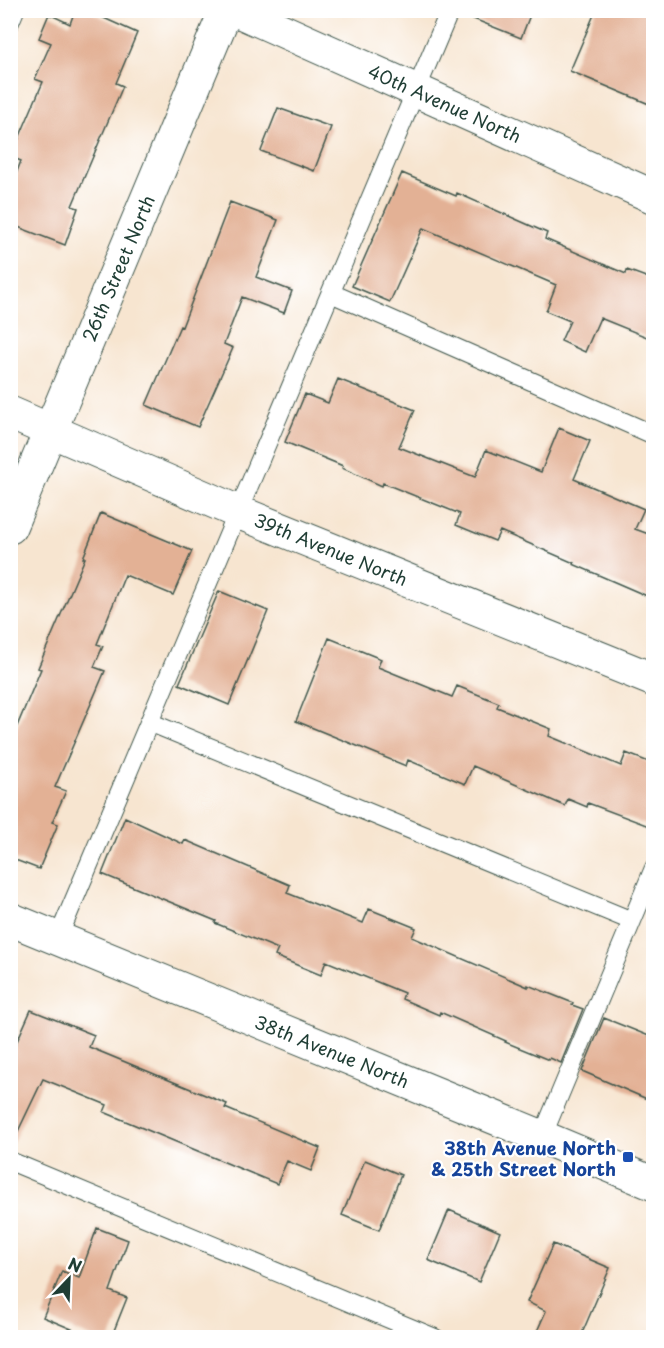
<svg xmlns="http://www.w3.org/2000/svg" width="664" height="1348" viewBox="0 0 664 1348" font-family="'Playpen Sans',sans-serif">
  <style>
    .building { fill: #e3b195 }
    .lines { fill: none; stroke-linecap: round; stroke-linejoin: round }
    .service-casing { stroke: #3f564b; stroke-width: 20 }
    .minor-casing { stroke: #3f564b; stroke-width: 35 }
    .secondary-casing { stroke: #3f564b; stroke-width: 35 }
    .service { stroke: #fff; stroke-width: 18 }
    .minor { stroke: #fff; stroke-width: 33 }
    .secondary { stroke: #fff; stroke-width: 33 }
    .transit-dot { fill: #1a4fb4; stroke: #fff; stroke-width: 2 }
    .labels { text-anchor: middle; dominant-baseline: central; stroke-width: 4.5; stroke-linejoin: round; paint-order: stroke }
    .street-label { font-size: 18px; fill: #1f3d34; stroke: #fff }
    .transit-label { font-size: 18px; font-weight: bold; fill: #164399; stroke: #fff; text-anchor: end }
  </style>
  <rect width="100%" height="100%" fill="#fff"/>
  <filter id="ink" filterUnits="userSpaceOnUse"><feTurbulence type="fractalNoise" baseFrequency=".0167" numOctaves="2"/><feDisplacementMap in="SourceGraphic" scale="12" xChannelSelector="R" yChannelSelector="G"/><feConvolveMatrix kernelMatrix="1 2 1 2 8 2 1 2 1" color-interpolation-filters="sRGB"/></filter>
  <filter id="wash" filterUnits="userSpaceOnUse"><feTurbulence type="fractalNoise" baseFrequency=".008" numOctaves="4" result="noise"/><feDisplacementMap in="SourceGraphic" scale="24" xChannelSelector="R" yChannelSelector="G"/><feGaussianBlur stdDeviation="1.35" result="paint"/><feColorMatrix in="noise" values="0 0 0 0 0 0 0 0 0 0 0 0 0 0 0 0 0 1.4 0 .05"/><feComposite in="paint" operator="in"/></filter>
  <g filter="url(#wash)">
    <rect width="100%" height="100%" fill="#f7e5d0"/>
    <g id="blocks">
      <path class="building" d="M75 10H86L137 33 116 83 123 86 72 206 78 208 65 245 10 224V190L21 161 11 157 43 82 35 79 51 43 39 38 49 14 70 24Z
        M461 10H532L521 38 461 14Z
        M596 10H654V106L570 71Z
        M278 108 331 127 314 171 261 151Z
        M402 173 456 196 457 193 547 233 545 239 626 274 627 270 654 280V340L600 318 585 352 561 341 570 321 546 311 556 285 423 228 390 302 352 286Z
        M230 202 278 220 256 277 292 291 284 313 242 297 224 344 233 348 198 427 146 405 180 326 182 327Z
        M338 379 415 410 399 447 475 477 486 450 541 472 559 428 590 441 574 479 644 509 635 529 654 536V599L573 564 574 563 500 531 495 541 456 525 460 514 383 483 382 486 342 468 343 466 285 442 305 394 328 403Z
        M101 513 192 551 173 595 125 575 97 644 103 646 94 667 105 671 55 787 66 791 52 822 58 824 39 869 10 858V743L41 669 38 668 85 558H83Z
        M219 591 268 611 229 705 179 684Z
        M329 638 381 659 378 667 452 697 457 686 499 703 497 707 551 729 549 736 621 766 626 753 654 764V828L588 803 587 807 568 799 565 806 473 766 465 784 408 760 406 766 296 721Z
        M125 817 183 844 185 840 290 885 287 893 363 923 369 909 416 928 412 937 528 987V985L573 1003 572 1005 583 1009 561 1063 550 1058 549 1060 505 1042 506 1041 440 1012 439 1015 402 999 404 993 326 961 321 975 275 956 278 949 215 923 216 921 102 874Z
        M31 1010 94 1035 89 1047 227 1104 225 1108 320 1148 311 1171 287 1161 277 1184 104 1112 107 1105 43 1079 10 1148V1057Z
        M604 1018 654 1038V1102L582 1071Z
        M365 1160 401 1175 379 1230 342 1215Z
        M449 1210 500 1232 479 1282 428 1260Z
        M97 1228 128 1240 110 1291 127 1298 111 1338H93L43 1317 62 1271 79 1278Z
        M553 1244 610 1268 580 1338H534L546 1311 527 1302Z"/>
    </g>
  </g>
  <g filter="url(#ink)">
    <use href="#blocks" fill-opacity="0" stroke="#3f564b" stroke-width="1.5"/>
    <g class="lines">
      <defs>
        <path id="service" d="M10 22 15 10
          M331 293 654 435
          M149 722 632 921
          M58 938 450 10
          M542 1137 654 868
          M10 1161 435 1338"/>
        <path id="minor" d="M236 10 654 197
          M10 413 238 512 654 680
          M10 527 226 10"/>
        <path id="secondary" d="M10 919 542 1137 654 1184"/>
      </defs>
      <use href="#service" class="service-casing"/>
      <use href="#minor" class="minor-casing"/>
      <use href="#secondary" class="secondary-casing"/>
      <use href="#service" class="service"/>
      <use href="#minor" class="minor"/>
      <use href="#secondary" class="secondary"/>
    </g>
  </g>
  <rect class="transit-dot" x="622" y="1151" width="12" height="12" rx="3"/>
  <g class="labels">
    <g class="street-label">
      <text transform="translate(445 103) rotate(24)">40th Avenue North</text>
      <text transform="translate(118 268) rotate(-67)">26th Street North</text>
      <text transform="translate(331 549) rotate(22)">39th Avenue North</text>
      <text transform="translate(332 1051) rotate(22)">38th Avenue North</text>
    </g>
    <g class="transit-label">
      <text x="616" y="1147">38th Avenue North<tspan x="616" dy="21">&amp; 25th Street North</tspan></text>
    </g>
  </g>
  <rect width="664" height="1348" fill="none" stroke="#fff" stroke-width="36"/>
  <g transform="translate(69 1279) rotate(23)" stroke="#ffffff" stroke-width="4.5" paint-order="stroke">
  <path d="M0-4.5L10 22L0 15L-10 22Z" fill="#1f3d34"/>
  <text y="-9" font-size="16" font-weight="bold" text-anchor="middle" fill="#1f3d34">N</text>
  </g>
</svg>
